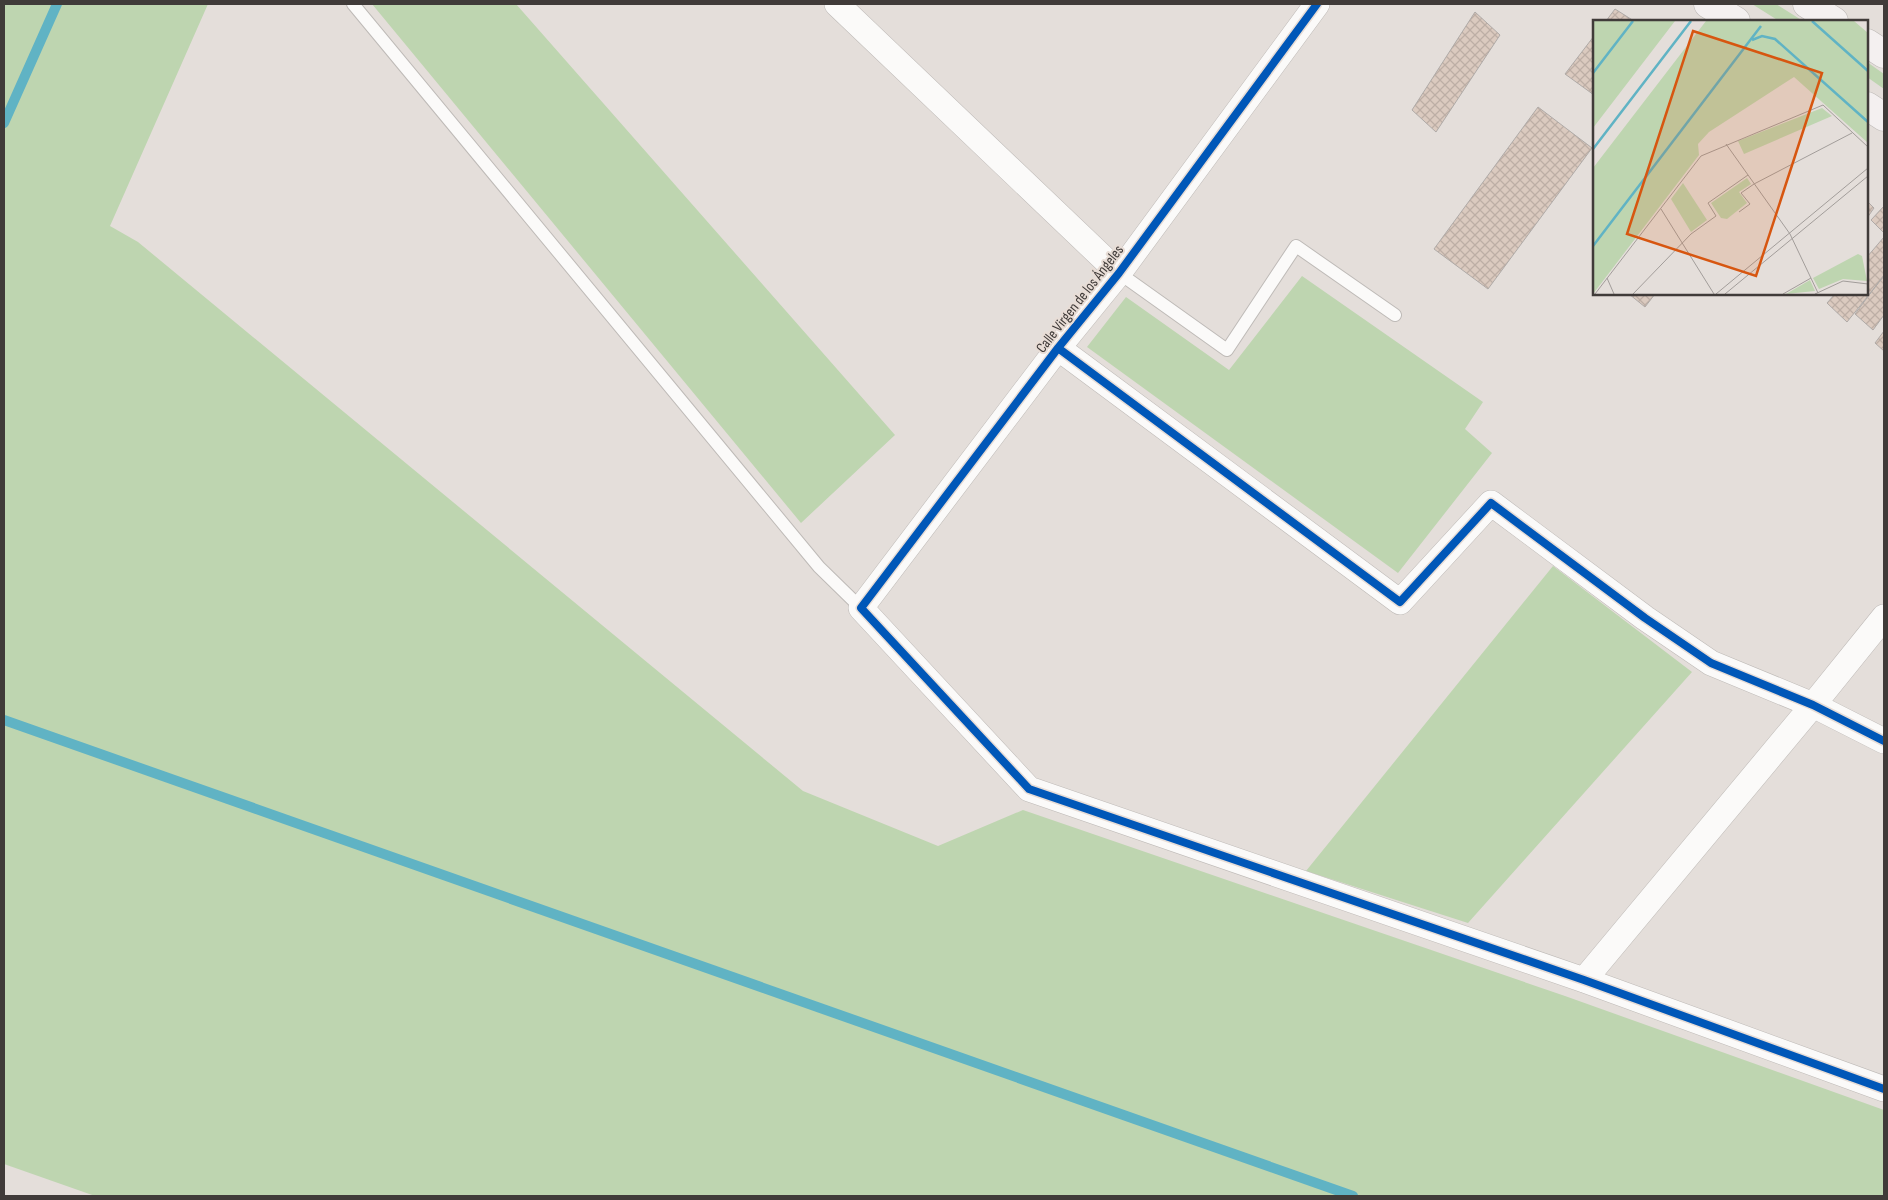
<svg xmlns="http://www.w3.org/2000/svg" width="1888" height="1200" viewBox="0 0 1888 1200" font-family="'Sofia Sans Condensed',sans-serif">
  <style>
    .grass { fill: #bed5b0 }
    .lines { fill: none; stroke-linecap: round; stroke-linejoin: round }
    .stream { stroke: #60b3c4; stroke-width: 10 }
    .building { fill: url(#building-cross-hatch); stroke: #afaaa7 }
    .lane-casing { stroke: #bebab7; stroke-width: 14 }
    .street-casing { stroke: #bebab7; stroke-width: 26 }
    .secondary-casing { stroke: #bebab7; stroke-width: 29 }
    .lane { stroke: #fbfaf9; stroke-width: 12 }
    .street { stroke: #fbfaf9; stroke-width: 25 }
    .secondary { stroke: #f4f0f0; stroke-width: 28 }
    .cycleway-casing { stroke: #e8ddd6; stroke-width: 11 }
    .cycleway { stroke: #0057b8; stroke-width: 8 }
    .labels { text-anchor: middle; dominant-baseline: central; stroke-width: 4; stroke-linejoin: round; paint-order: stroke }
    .street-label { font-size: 15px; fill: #403b39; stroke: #e8ddd6 }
    .inset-river { fill: none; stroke: #60b3c4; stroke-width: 2.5 }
    .inset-road { fill: none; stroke: #a29d9a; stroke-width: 1 }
    .view { fill: #d75610; fill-opacity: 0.15; stroke: #d75610; stroke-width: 2.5 }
    .inset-edge { fill: none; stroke: #403b39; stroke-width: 2.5 }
  </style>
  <defs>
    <pattern id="building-cross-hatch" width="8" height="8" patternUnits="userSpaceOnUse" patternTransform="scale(1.25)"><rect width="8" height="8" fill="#dbcabf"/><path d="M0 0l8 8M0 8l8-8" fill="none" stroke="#bdaea5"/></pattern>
  </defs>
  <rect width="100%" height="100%" fill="#e4deda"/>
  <path class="grass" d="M4 4H208L110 226 138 242 803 791 938 846 1023 810 1565 996 1884 1110V1196H95L4 1164Z
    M372 4H516L895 435 801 523Z
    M1752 4H1776L1803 21H1779Z
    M1867 62 1884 74V89L1867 77Z
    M1302 276 1483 402 1465 429 1492 453 1398 573 1087 347 1126 297 1229 370Z
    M1553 566 1692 672 1468 923 1306 871Z"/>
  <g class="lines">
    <path class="stream" d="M4 123 57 4
      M4 720 1353 1196"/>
  </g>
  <path class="building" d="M1615 9 1634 21H1606Z
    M1475 12 1500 35 1436 132 1412 110Z
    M1594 36V95L1565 74Z
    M1538 107 1592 148 1488 289 1434 249Z
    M1867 201 1874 208 1867 218Z
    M1884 206V233L1871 220Z
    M1884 237V276L1847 322 1827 303 1835 294H1867V257Z
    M1884 275V315L1873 330 1855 314Z
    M1629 294H1655L1645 307Z
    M1884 331V351L1875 343Z"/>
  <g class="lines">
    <defs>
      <path id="lane" d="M353 4 819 567 861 608
        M1119 273 1227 350 1296 246 1395 315"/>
      <path id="street" d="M837 4 1119 273
        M1317 4 1119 273 1058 348 861 608 1029 789 1584 980 1884 1089
        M1058 348 1400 602 1491 503 1645 618 1711 663 1813 705 1884 741
        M1584 980 1813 705 1884 617"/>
      <path id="secondary" d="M1708 4 1736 21
        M1807 4 1834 21
        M1867 43 1884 54
        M1867 106 1884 117"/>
    </defs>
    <use href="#lane" class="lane-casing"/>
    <use href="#street" class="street-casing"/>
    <use href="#secondary" class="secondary-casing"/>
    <use href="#lane" class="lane"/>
    <use href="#street" class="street"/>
    <use href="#secondary" class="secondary"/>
    <defs>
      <path id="cycleway" d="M1317 4 1119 273 1058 348 861 608 1029 789 1584 980 1884 1089
        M1058 348 1400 602 1491 503 1645 618 1711 663 1813 705 1884 741"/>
    </defs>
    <use href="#cycleway" class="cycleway-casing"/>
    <use href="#cycleway" class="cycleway"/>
  </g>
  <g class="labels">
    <g class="street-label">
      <text transform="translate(1080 299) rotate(-52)">Calle Virgen de los Ángeles</text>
    </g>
  </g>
  <g transform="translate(1593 20)">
    <rect width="275" height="275" fill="#e4deda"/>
    <path d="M0 1H82L0 108ZM113 1H261L275 13V123L201 57 116 112 105 124 106 135 0 274V148ZM229 88 239 96 151 134 145 121ZM154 158 158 164 146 172 154 183 134 199 128 198 118 183ZM90 163 114 200 98 212 78 179ZM265 234 269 236 274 261 250 259 226 269 220 258ZM217 260 222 271 193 274Z" fill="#bed5b0"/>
    <path class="inset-river" d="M219 1 275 51M159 20 169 16 182 19 275 102M0 53 40 1M0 129 98 1M0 226 168 6"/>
    <path class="inset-road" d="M133 124 197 214 225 273M68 189 121 274M146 192 157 184 148 173 161 164 259 113M14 258 21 274M2 274 108 136 230 85 275 127M40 274 98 214 123 196 115 183 155 155M123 274 275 148M132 274 275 156M190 274 218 258M222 274 250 261 275 264"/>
    <path class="view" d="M100 11 229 53 163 256 34 214Z"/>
    <rect width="275" height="275" class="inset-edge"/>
  </g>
  <rect width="1888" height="1200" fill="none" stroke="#403b39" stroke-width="10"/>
</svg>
